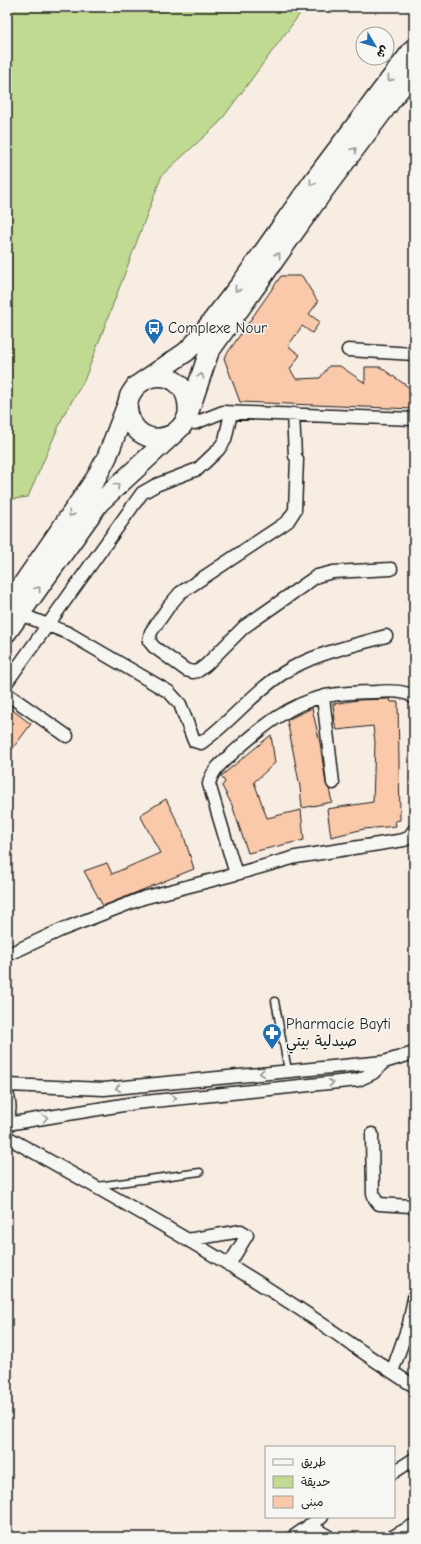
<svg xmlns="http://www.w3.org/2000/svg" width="421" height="1544" viewBox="0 0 421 1544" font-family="'Comic Neue','Playpen Sans Arabic',sans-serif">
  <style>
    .green { fill: #c1da91; stroke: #6e7b56 }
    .building { fill: #f9c9a9; stroke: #1c1c1c }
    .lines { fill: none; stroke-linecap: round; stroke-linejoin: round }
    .service-casing { stroke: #1c1c1c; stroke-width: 9 }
    .minor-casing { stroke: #1c1c1c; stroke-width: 15 }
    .primary-casing { stroke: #1c1c1c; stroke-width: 22 }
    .service { stroke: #f6f6f2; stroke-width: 6 }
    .minor { stroke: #f6f6f2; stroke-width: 12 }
    .primary { stroke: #f6f6f2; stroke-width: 19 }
    .oneway { stroke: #949492 }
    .labels { text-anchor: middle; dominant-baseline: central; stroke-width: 3; stroke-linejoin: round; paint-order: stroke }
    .poi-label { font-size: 15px; fill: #1c1c1c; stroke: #f6f6f2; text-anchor: start }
  </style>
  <rect width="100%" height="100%" fill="#f7ede3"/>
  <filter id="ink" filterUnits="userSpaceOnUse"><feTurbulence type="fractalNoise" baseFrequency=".025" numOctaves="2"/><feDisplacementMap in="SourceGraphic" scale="8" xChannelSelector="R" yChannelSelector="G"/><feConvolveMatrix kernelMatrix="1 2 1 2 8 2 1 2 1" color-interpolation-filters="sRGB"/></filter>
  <g filter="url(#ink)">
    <path class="green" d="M7 7H305L219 123 162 175 84 381 64 414 28 497 7 500Z"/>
    <path class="building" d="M281 276H302L318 302 309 314 320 322 312 333 302 326 288 346 300 355 290 369 296 379 320 378 329 366H340L365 383V367H380L414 391V409L240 402 224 358Z
      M386 699H390L391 702H398L400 820 395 821 396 826 364 829 331 837 327 809 373 802 375 742 373 726 337 730 334 721 335 720 333 704 358 700Z
      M7 706 31 724 7 756Z
      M312 708 320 743 326 784 329 789 332 802 302 808 300 787 287 720Z
      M271 735 275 763 254 782 267 818 301 810 304 840 248 853 232 805 222 786 225 782 221 776Z
      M166 799 183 833 194 869 103 906 84 871 107 863 112 874 160 853 140 815Z"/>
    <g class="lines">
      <defs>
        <path id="service" d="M275 1001 288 1070
          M97 1186 200 1172"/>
        <path id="minor" d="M348 350 414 354
          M293 414 295 456 297 459 295 510 288 521 281 526 180 593 169 606 151 632 149 641 154 647 186 670 193 672 198 671 206 665 244 627 317 576 333 572 391 569
          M186 420 195 423 223 412 414 419
          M20 614 68 633 169 692 180 704 194 741 201 743C231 722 254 691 285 672 315 653 353 646 386 636
          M7 682 142 493 156 485 198 469 218 450 225 440 231 413
          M7 694 67 736
          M323 697 333 783
          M414 698C407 690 387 691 376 692 359 692 342 693 325 696 289 704 261 728 235 751 224 761 212 769 209 784L236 874 296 857 404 840 409 837 414 830
          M7 955 61 930 143 898 236 874
          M7 1085 104 1089 384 1062 414 1053
          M7 1093C10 1102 11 1111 7 1120
          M7 1124 135 1103 358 1080 373 1073 384 1062
          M372 1134 373 1193 375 1199 379 1204 410 1206 414 1209
          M7 1137C99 1189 192 1240 281 1297 326 1325 369 1358 414 1386
          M187 1240 241 1231 247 1235 229 1265
          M392 1372 409 1324 414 1298
          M394 1472 414 1459
          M309 1525 329 1537
          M293 1537 322 1517
          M392 1537 414 1525"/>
        <path id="primary" d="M146 379C171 370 190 387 188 413
          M127 405C129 433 151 446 175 433
          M7 607 96 478 107 457 127 405 130 395 136 386 186 352 195 343 243 281 312 183 414 48
          M7 632 99 503 181 427 186 420 209 352 324 190 414 70"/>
      </defs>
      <use href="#service" class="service-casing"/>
      <use href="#minor" class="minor-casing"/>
      <use href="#primary" class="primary-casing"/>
      <use href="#service" class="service"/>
      <use href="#minor" class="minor"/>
      <use href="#primary" class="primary"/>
    </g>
    <defs><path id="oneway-chevron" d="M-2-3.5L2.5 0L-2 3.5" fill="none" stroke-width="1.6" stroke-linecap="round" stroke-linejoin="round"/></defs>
    <g class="oneway">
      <use href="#oneway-chevron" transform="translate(390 79) rotate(127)"/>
      <use href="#oneway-chevron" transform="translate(354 150) rotate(-53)"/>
      <use href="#oneway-chevron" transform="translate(312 183) rotate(126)"/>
      <use href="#oneway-chevron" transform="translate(278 255) rotate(-55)"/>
      <use href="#oneway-chevron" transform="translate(237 289) rotate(128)"/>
      <use href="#oneway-chevron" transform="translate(201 376) rotate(-72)"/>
      <use href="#oneway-chevron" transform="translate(117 486) rotate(-43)"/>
      <use href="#oneway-chevron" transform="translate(71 514) rotate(125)"/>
      <use href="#oneway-chevron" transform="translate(38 589) rotate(-54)"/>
      <use href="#oneway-chevron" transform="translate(262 1073) rotate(174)"/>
      <use href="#oneway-chevron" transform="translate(331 1083) rotate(-5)"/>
      <use href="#oneway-chevron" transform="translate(118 1088) rotate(174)"/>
      <use href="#oneway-chevron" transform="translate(174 1098) rotate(-6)"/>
      <use href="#oneway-chevron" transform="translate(45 1118) rotate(-10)"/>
    </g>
  </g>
  <defs>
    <symbol id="bus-pin" viewBox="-11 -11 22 30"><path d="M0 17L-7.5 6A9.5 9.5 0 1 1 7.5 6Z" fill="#1f6fb2" stroke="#f6f6f2"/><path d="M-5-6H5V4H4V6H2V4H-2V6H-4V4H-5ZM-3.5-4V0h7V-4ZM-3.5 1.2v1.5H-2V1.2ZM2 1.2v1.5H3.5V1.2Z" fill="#fff"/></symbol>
    <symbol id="pharmacy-pin" viewBox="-11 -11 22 30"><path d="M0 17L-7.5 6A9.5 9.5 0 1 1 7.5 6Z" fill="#1f6fb2" stroke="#f6f6f2"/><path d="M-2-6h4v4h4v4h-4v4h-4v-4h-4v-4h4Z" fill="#fff"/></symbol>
  </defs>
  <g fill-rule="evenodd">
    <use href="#bus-pin" x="143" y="317" width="22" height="30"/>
    <use href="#pharmacy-pin" x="261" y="1022" width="22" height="30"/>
  </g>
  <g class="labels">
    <g class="poi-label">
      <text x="168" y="328">Complexe Nour</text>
      <text x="286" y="1024">Pharmacie Bayti<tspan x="286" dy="17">صيدلية بيتي</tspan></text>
    </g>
  </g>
  <rect width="421" height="1544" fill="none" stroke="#f6f6f2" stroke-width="24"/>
  <rect x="12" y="12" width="397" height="1520" fill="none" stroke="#1c1c1c" stroke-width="1.5" filter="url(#ink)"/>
  <rect x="265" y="1446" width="130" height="72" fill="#f6f6f2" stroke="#9f9f9c"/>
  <rect x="273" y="1459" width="20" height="6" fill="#f6f6f2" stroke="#9f9f9c"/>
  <text x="301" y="1466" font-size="12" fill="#1c1c1c">طريق</text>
  <rect x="273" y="1476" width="20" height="12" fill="#c1da91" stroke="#9f9f9c"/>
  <text x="301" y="1486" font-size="12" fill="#1c1c1c">حديقة</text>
  <rect x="273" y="1496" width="20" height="12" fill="#f9c9a9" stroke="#9f9f9c"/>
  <text x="301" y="1506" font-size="12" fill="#1c1c1c">مبنى</text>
  <g transform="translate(375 46) rotate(128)"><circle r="19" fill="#f6f6f2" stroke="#9f9f9c"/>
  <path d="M0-3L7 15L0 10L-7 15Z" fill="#1f6fb2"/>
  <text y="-6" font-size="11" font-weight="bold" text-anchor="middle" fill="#1c1c1c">ش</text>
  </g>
</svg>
